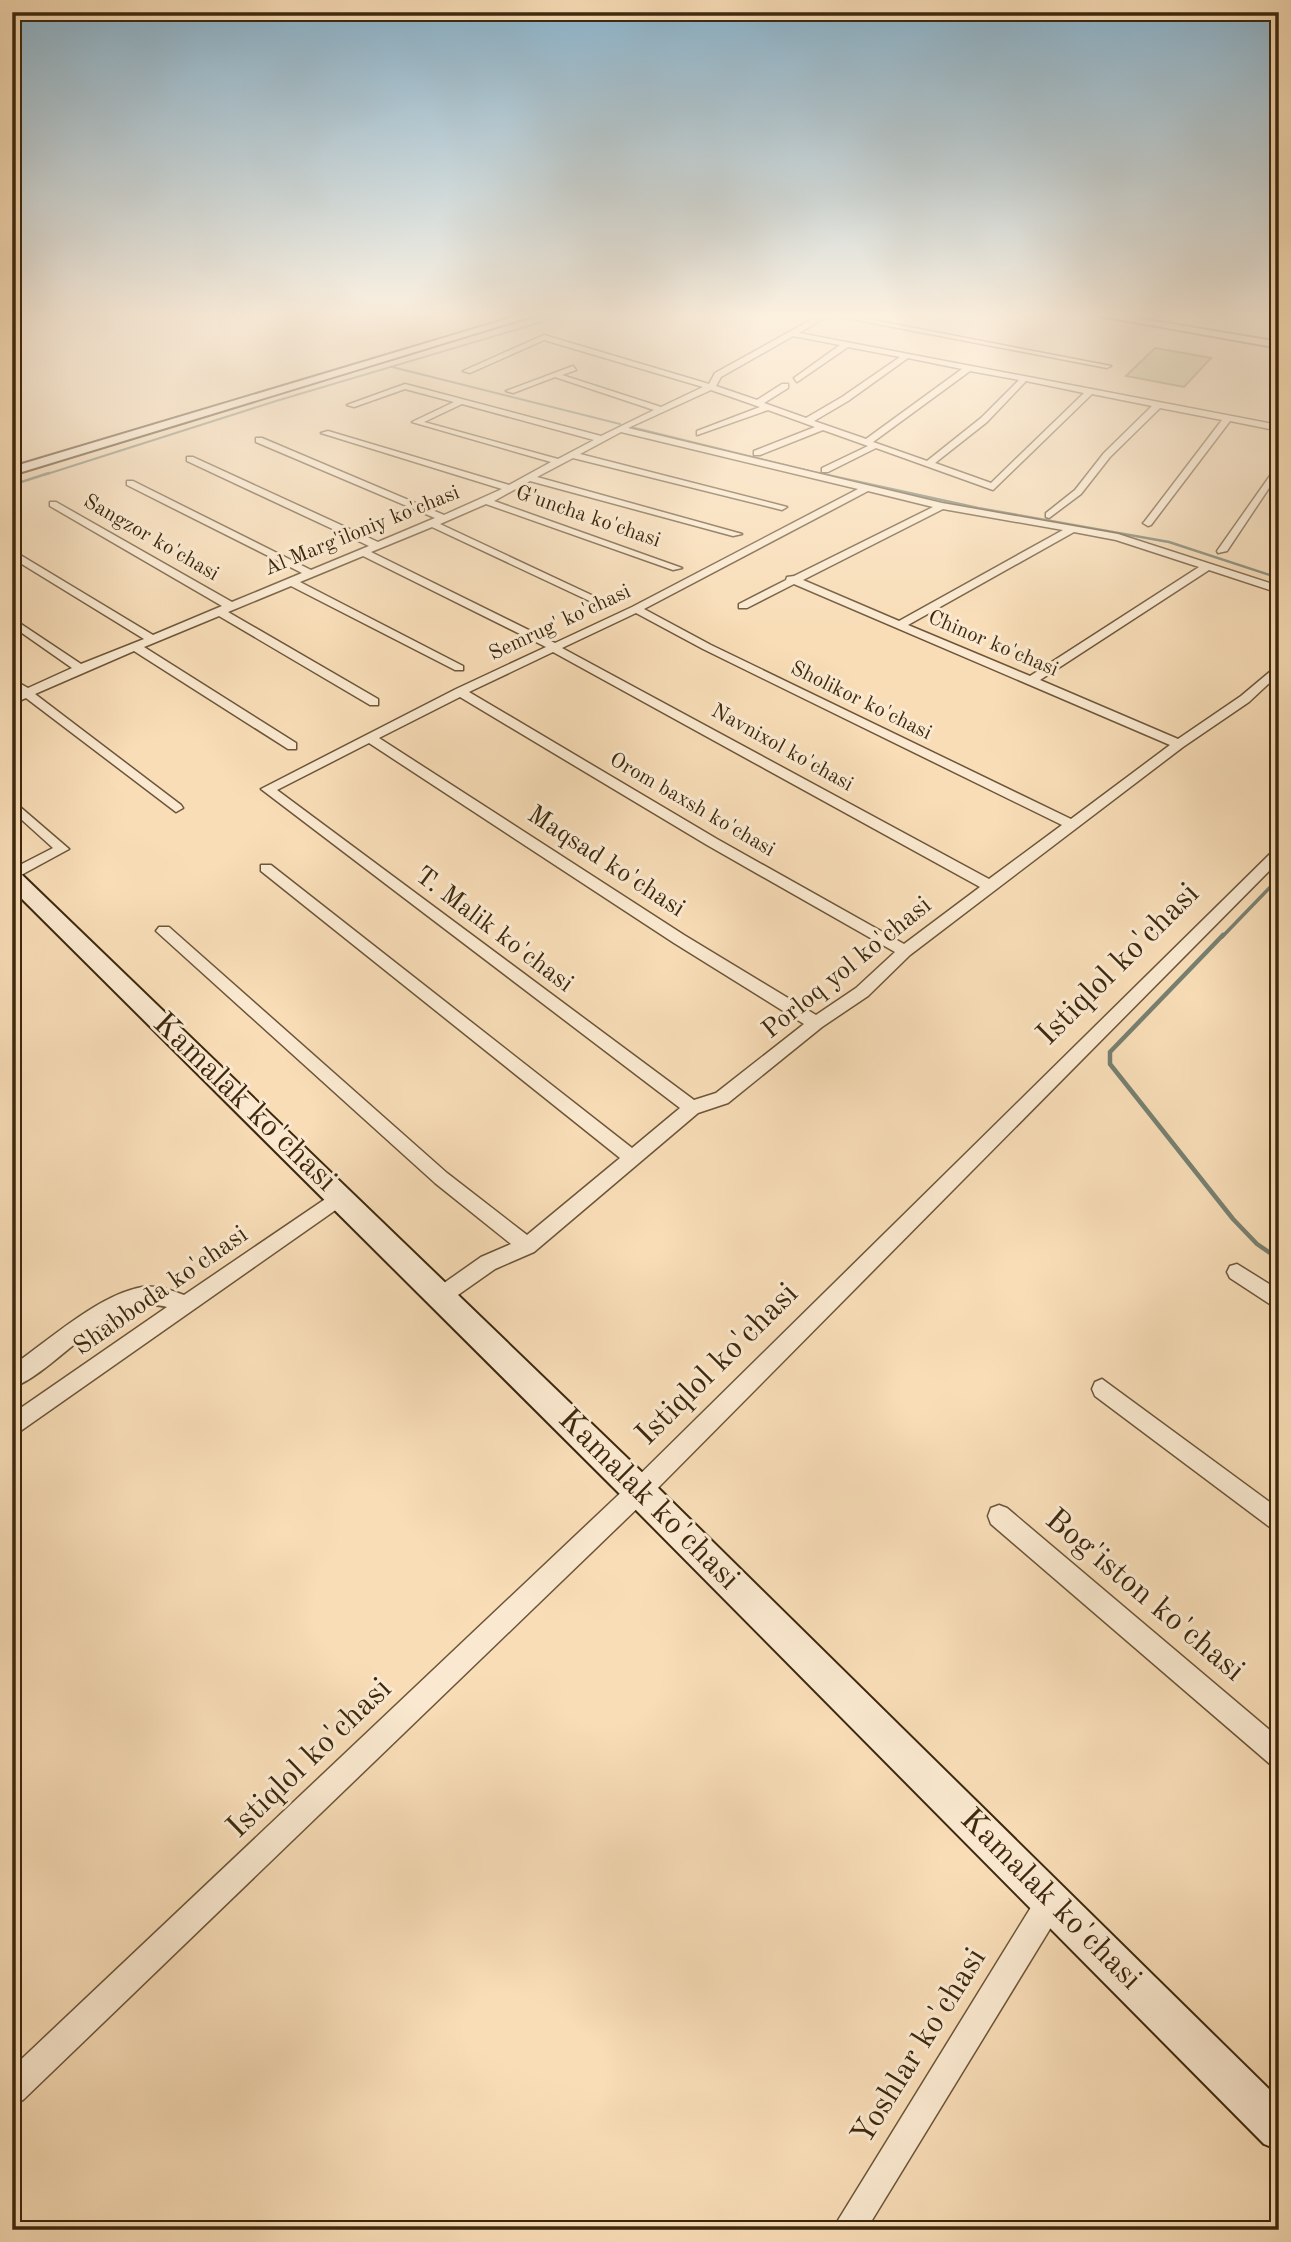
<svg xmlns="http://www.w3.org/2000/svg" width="1291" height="2242" viewBox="0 0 1291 2242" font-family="'Old Standard TT',serif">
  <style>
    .green { fill: #c2bf8b; stroke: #80744c; stroke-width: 2 }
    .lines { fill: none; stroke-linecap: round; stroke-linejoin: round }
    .stream-far3 { stroke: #778071; stroke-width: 2 }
    .stream-far2 { stroke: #778071; stroke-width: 2.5 }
    .stream-far1 { stroke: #778071; stroke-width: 3.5 }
    .stream { stroke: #778071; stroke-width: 4.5 }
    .street-casing { stroke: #6c5538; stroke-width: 3 }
    .secondary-casing { stroke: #3d280d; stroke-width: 4 }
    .street { fill: #fae9d0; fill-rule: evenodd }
    .secondary { fill: #fae9d0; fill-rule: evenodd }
    .labels { text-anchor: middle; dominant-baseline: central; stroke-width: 6; stroke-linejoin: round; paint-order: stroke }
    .far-street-label { font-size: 21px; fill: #3d280d; stroke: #fae9d0 }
    .street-label { font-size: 26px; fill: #3d280d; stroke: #fae9d0 }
    .near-street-label { font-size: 32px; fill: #3d280d; stroke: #fae9d0 }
  </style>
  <rect width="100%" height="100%" fill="#f8ddb7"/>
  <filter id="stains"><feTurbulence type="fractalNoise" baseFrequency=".00286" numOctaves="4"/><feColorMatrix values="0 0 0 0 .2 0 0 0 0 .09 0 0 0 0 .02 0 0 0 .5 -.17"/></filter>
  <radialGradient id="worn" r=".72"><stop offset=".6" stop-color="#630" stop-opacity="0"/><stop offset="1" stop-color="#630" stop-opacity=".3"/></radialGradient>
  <path class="green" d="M1155 348 1211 358 1184 387 1126 376Z"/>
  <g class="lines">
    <path class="stream-far3" d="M392 367 620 424
      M631 427 826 475
      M44 475 276 401 562 316"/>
    <path class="stream-far2" d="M818 473 978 508 1169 542 1279 578
      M12 485 49 473"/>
    <path class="stream-far1" d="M1222 937 1279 878"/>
    <path class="stream" d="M1223 935 1110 1052V1064L1233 1219 1257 1244 1279 1259"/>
    <defs>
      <path id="street" d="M818 316H828L799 333 1279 425V431L1230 421 1151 525 1148 526 1143 523 1145 521 1222 420 1160 408 1110 457 1081 494 1049 518 1046 517V513L1075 490 1104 453 1152 406 1092 394 993 490 876 448 828 472H822V468L868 446 823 430 760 455H754V451L815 427 768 410 697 435V431L760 407 711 390 628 428 942 503 1118 534 1279 586V593L1209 570 1040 680 1178 739 1241 696 1279 664V674L1249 702 1183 747 910 955 868 996 822 1027 728 1103 698 1113 534 1252 495 1269 448 1302 441 1305 434 1302 431 1296 434 1290 481 1257 511 1244 435 1183 156 931 159 927H169L447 1173 527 1235 620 1158 261 871V865H271L632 1148 680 1108 261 789 456 689 546 647 363 556 300 582 463 666V670H455L291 586 228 612 378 699V705H370L219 616 144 647 296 743V749H288L134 651 35 694 181 805 183 808 176 812 26 698 12 704V695L18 693 12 688V679L28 688 72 668 12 626V618L81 664 144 639 12 558V550L153 635 222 606 50 506V502H56L232 602 302 573 127 485V481H133L311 570 369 546 187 461V457H193L378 542 435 518 256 442V438H262L444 515 502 489 321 433 328 431 509 485 551 462 412 422 454 402 405 389 354 407 347 405 405 384 601 436 654 410 555 377 513 393 506 391 573 366 576 370 562 375 661 407 703 387 544 340 470 373 463 371 544 335 709 384 715 373ZM793 336 840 345 794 378 797 382 848 347 900 357 842 397 806 418 764 403 788 388V384H782L757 400 716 386 721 377ZM908 358 962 369 866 439 814 421 848 401ZM970 371 1019 380 981 418 927 461 873 442ZM1026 381 1084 393 991 483 935 463 987 422ZM462 404 594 440 558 459 424 422ZM621 432 858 489 632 607 555 643 371 552 432 527 596 604 601 601 600 599 440 524 486 504 673 570 682 568 494 501 530 481 733 536 742 534 537 477 573 458 782 510 787 507 580 454ZM868 491 933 507 794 576 787 577 786 580 739 604V608H747L794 584 1170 745 1071 819 711 645 644 609ZM943 509 1063 530 899 621 803 580ZM1074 532 1116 540 1199 567 1030 676 908 625ZM636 613 703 649 1062 825 989 879 562 648ZM553 652 980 887 904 944 717 839 469 692ZM460 697 707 845 895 952 856 988 816 1015 684 935 379 738ZM369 743 674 943 804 1024 716 1093 694 1100 277 790Z
        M836 316H852L1111 366 1107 368Z
        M1279 463V473L1227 551 1218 553 1217 551Z
        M12 800 69 849 12 880V869L53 848 12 811Z
        M1279 849V861L647 1499 23 2100 12 2104V2068L631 1483 1274 850Z
        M340 1189 347 1192 349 1197 347 1202 12 1437V1414L167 1307C110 1292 61 1369 12 1388V1366C48 1341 98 1295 142 1287 156 1285 171 1290 184 1295Z
        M1237 1264 1279 1290V1310L1230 1278 1227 1272 1230 1266Z
        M1102 1379 1279 1509V1534L1095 1396 1092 1389 1095 1382Z
        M999 1505 1007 1508 1279 1738V1768L1270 1764 991 1524 988 1516 991 1508Z
        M1051 1887 1061 1891 1065 1901 1061 1911 866 2230H832L1041 1891Z"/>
      <path id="secondary" d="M517 316H533L12 475V467Z
        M1100 316H1124L1279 342V348Z
        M12 871 19 872 650 1480 1279 2099V2150L1264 2144 628 1502 12 889Z"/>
    </defs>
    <use href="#street" class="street-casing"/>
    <use href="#secondary" class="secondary-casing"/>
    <use href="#street" class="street"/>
    <use href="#secondary" class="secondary"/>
  </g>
  <linearGradient id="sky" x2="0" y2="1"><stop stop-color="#8ab7d3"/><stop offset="0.5" stop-color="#fcf0df"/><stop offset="1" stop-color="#fcf0df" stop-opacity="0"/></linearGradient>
  <rect width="1291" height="630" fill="url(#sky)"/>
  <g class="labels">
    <g class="far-street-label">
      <text transform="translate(588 517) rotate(19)">G'uncha ko'chasi</text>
      <text transform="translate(362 531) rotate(-22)">Al Marg'iloniy ko'chasi</text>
      <text transform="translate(151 538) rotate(30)">Sangzor ko'chasi</text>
      <text transform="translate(560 623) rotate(-25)">Semrug' ko'chasi</text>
      <text transform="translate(993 644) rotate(23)">Chinor ko'chasi</text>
      <text transform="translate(861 701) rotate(26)">Sholikor ko'chasi</text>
      <text transform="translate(782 748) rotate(29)">Navnixol ko'chasi</text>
      <text transform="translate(692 805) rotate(30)">Orom baxsh ko'chasi</text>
    </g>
    <g class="street-label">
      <text transform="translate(606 862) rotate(33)">Maqsad ko'chasi</text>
      <text transform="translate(494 930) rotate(37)">T. Malik ko'chasi</text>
      <text transform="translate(847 968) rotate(-39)">Porloq yol ko'chasi</text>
      <text transform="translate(161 1291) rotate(-35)">Shabboda ko'chasi</text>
    </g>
    <g class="near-street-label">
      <text transform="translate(1119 965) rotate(-45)">Istiqlol ko'chasi</text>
      <text transform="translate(244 1103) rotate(44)">Kamalak ko'chasi</text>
      <text transform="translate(718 1365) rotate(-45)">Istiqlol ko'chasi</text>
      <text transform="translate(648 1500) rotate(45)">Kamalak ko'chasi</text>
      <text transform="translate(1144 1596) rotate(40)">Bog'iston ko'chasi</text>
      <text transform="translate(310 1759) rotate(-44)">Istiqlol ko'chasi</text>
      <text transform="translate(1050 1900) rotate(45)">Kamalak ko'chasi</text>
      <text transform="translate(920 2047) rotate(-58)">Yoshlar ko'chasi</text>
    </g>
  </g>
  <rect width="1291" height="2242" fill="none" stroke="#f8ddb7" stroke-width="42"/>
  <rect x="14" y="14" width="1263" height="2214" fill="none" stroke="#3d280d" stroke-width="3.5"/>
  <rect x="21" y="21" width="1249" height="2200" fill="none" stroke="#3d280d" stroke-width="2"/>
  <rect width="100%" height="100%" filter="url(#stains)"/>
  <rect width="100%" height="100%" fill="url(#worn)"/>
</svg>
